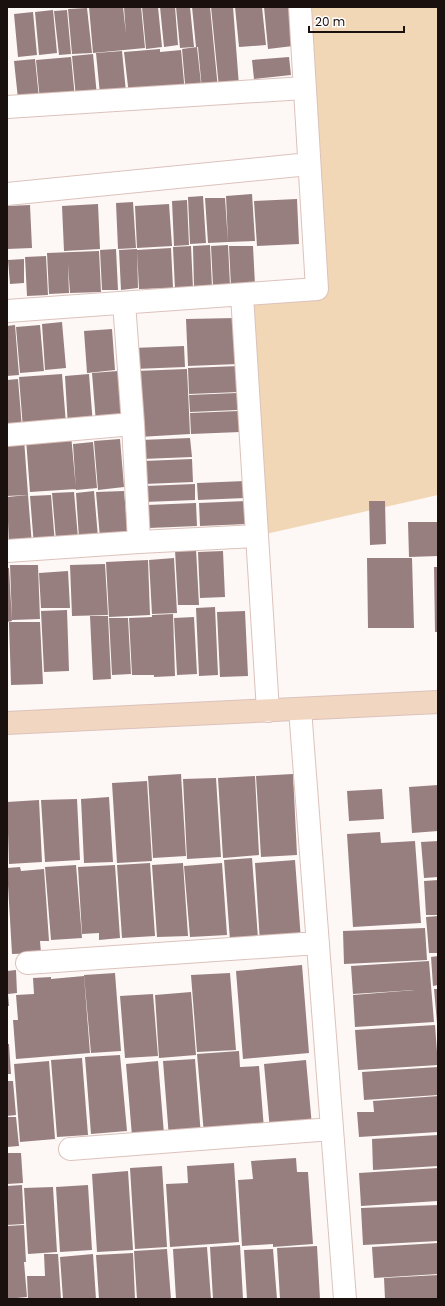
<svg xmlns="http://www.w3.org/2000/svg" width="445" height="1306" viewBox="0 0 445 1306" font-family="Poppins,sans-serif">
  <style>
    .park { fill: #f1d7b6 }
    .building { fill: #977f7f }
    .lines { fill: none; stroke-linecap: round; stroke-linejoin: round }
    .street-casing { stroke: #dcc2bb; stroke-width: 24 }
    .secondary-casing { stroke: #dcc2bb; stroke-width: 24 }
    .street { stroke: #fff; stroke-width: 22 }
    .secondary { stroke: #f1d6c1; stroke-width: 22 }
  </style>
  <rect width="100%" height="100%" fill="#fdf8f6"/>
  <path class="park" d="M300 7H438V495L257 536 242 295 317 289Z"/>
  <path class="building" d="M89 7H123L126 34 124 7H141L145 48 93 53Z
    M142 7H158L162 47 146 49Z
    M160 7H175L178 45 164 47Z
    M176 7H190L194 47 180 48Z
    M192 7H210L218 89 202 90 198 47H196Z
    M211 7H233L239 86 219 88Z
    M235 7H262L266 45 239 47Z
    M264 7H289L293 46 268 49Z
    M87 8 92 53 72 54 68 9Z
    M53 10 57 53 39 55 35 12Z
    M67 10 71 54 59 55 54 11Z
    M33 12 37 55 18 57 14 14Z
    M197 47 202 93 186 95 182 49Z
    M160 49V52L181 50 185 93 129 95 124 52Z
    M122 51 126 92 100 94 96 53Z
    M93 54 97 96 76 98 72 56Z
    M71 57 75 98 40 101 36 60Z
    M289 57 291 75 254 79 252 60Z
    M35 59 39 98 18 99 14 61Z
    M252 194 255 241 228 242 226 196Z
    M203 196 206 243 190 244 188 197Z
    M205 198H225L228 242 208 243Z
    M297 199 299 244 257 246 254 201Z
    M187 200 189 245 174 246 172 201Z
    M133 202 136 248 118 249 116 203Z
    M98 204 100 249 64 251 62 206Z
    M169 204 172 246 137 248 135 206Z
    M30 205 32 248 7 249V206Z
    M210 245 212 287H194L193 246Z
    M228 245 230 285 213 286 211 246Z
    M191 246 193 288 175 289 173 247Z
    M229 246H253L255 285 231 287Z
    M171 248 173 288 139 289 137 250Z
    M116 249 118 290H102L100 250Z
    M137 249 138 288 121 290 119 250Z
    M99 251 101 292 70 293 68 264 69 293 49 294 47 253Z
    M46 256 48 295 27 296 25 257Z
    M24 259V283L10 284 8 260Z
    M236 318 238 364 188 366 186 319Z
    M62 322 66 368 45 370 42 324Z
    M15 325 19 375 7 376V326Z
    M40 325 44 371 20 373 16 327Z
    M112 329 115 370 87 373 84 331Z
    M184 346 185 367 134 369 133 348Z
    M239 366V392L189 394 188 368Z
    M187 369 190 434 139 437 136 371Z
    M118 371 122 421 96 423 92 373Z
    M62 374 66 424 23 429 19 377Z
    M89 374 93 425 68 427 65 376Z
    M18 379 22 428 7 429V380Z
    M237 393V410L190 412 189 395Z
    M239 411 240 432 191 434 190 413Z
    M71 435 76 489 30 492 26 439Z
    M190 438 192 457 142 459 141 440Z
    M24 439 28 495 7 496V441Z
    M120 439 124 487 98 490 94 441Z
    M93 442 97 488 76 490 73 444Z
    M192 459 193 482 144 484V461Z
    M245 481V498L198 500 197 483Z
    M195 484V500L145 502V486Z
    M94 491 98 537 79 538 76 493Z
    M124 491 128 536 100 538 96 492Z
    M74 492 78 538 56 540 52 493Z
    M28 495 32 545 9 547 7 497Z
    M51 495 55 544 34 546 30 496Z
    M246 501 247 524 200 526 199 503Z
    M369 501H385L386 544 370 545Z
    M196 503 197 526 149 528 147 505Z
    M408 522H438V556L409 557Z
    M196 549 199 605H178L175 550Z
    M223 551 225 597 200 598 198 552Z
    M174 558 177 613 152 614 149 560Z
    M367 558H412L414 628H368Z
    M148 560 150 615 109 617 106 562Z
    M105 564 108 615 72 616 70 565Z
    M10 565H38L40 619 12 620Z
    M434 567H438V632H435Z
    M7 568H9L12 621 7 622Z
    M68 571 70 608H41L39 573Z
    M215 607 218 675 199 676 196 608Z
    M67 610 69 671 44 672 41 611Z
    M245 611 248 676 220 677 217 612Z
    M173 614 175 676 154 677 153 655 154 675H132L129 618 152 617V615Z
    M90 616H108L111 679 93 680Z
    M194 617 197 674 177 675 174 618Z
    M109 618H128L131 674 112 675Z
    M9 622H40L43 684 11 685Z
    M181 774 186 856 153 858 148 776Z
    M293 774 297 855 261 857 256 776Z
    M255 776 259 855 223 858 218 778Z
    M216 778 221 857 187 859 183 779Z
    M147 781 152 861 117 863 112 783Z
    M438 785V831L412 833 409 787Z
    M382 789 384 819 349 821 347 791Z
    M109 797 113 862 84 863 81 799Z
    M77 799 80 860 45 862 41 800Z
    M39 800 42 862 9 864 7 802Z
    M380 832 381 843 415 841 421 923 353 927 347 834Z
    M438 841V877L424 878 421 842Z
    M252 858 258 938 230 940 224 860Z
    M295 860 301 940 260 943 255 863Z
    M150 863 155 936 122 938 117 865Z
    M183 863 188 936 157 937 152 865Z
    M222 863 227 935 190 937 184 866Z
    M76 865 82 938 51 940 45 867Z
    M115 865 120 938 99 940V933L82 934 78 867Z
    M20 867 21 871 44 869 49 941H40L41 953 12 954 7 868Z
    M438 880V915H426L424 881Z
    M438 916V953H429L426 917Z
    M425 928 427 960 344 964 343 931Z
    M438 956V985L433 986 431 957Z
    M429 961 434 1022 355 1027 353 995 415 990 353 994 351 966Z
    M302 965 309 1053 243 1059 236 971Z
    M16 970 17 993 8 994 9 1006H7V971Z
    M115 973 121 1051 91 1053 84 975Z
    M230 973 236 1050 197 1052 191 975Z
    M84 976 90 1053 16 1059 13 1020H18L16 995 34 994 33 978 51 977V979Z
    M434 989H438V1023H437Z
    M191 992 196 1055 159 1058 155 995Z
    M153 994 158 1056 125 1058 120 996Z
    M435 1025 438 1065 358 1070 355 1030Z
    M7 1044H9L11 1074H7Z
    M239 1051 240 1067 259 1066 264 1129 204 1134 197 1054Z
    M120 1055 127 1131 91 1134 85 1057Z
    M82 1058 88 1135 57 1137 51 1060Z
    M195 1059 201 1136 169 1138 163 1061Z
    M306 1060 312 1126 270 1130 264 1064Z
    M49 1061 55 1139 20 1142 14 1064Z
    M158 1061 164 1134 132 1136 126 1064Z
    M438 1067V1095L364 1100 362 1072Z
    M7 1081H13L16 1115 7 1116Z
    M438 1096V1132L359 1137 357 1112H374L373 1101Z
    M7 1117H16L19 1146 7 1147Z
    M438 1135V1166L373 1170 372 1139Z
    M7 1153H21L23 1183 7 1184Z
    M296 1158 297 1172H308L313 1244 273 1247V1244L242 1246 238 1180 253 1179 251 1161Z
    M234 1163 239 1242 170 1247 166 1184 188 1183 187 1166Z
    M162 1166 167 1247 135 1249 130 1168Z
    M438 1168V1201L361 1206 359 1173Z
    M128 1171 133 1250 97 1252 92 1174Z
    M22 1185 24 1224 7 1225V1186Z
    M88 1185 92 1250 60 1252 56 1187Z
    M53 1187 57 1252 28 1254 24 1188Z
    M438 1205V1241L363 1245 361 1208Z
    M24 1225 26 1262H24L27 1297 7 1299V1226Z
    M438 1243V1274L374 1278 372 1247Z
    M240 1245 243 1299H213L210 1247Z
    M317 1246 320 1299H280L277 1248Z
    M207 1247 211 1299H176L173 1249Z
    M167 1249 171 1299H137L134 1251Z
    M273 1249 277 1299H247L244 1250Z
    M133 1253 135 1299H99L96 1255Z
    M44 1254H58L61 1299H28L27 1276H45Z
    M93 1254 96 1299H63L60 1257Z
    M438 1275V1299H385L384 1278Z"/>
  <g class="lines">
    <defs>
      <path id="street" d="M7 107 304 88
        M7 194 309 164
        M242 295 268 711
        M124 303 133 424 139 542
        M7 311 317 289 300 7
        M7 435 133 424
        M7 551 139 542 257 536
        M300 709 345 1299
        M27 963 318 943
        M70 1149 332 1129"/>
      <path id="secondary" d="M7 723 438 702"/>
    </defs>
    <use href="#street" class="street-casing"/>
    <use href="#secondary" class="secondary-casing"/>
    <use href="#street" class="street"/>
    <use href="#secondary" class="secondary"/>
  </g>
  <rect width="445" height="1306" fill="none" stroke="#1a110f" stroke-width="16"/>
  <path d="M309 26v6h95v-6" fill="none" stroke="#1a110f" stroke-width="2"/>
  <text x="315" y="26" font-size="12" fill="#1a110f" stroke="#ffffff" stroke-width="3" paint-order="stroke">20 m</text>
</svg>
